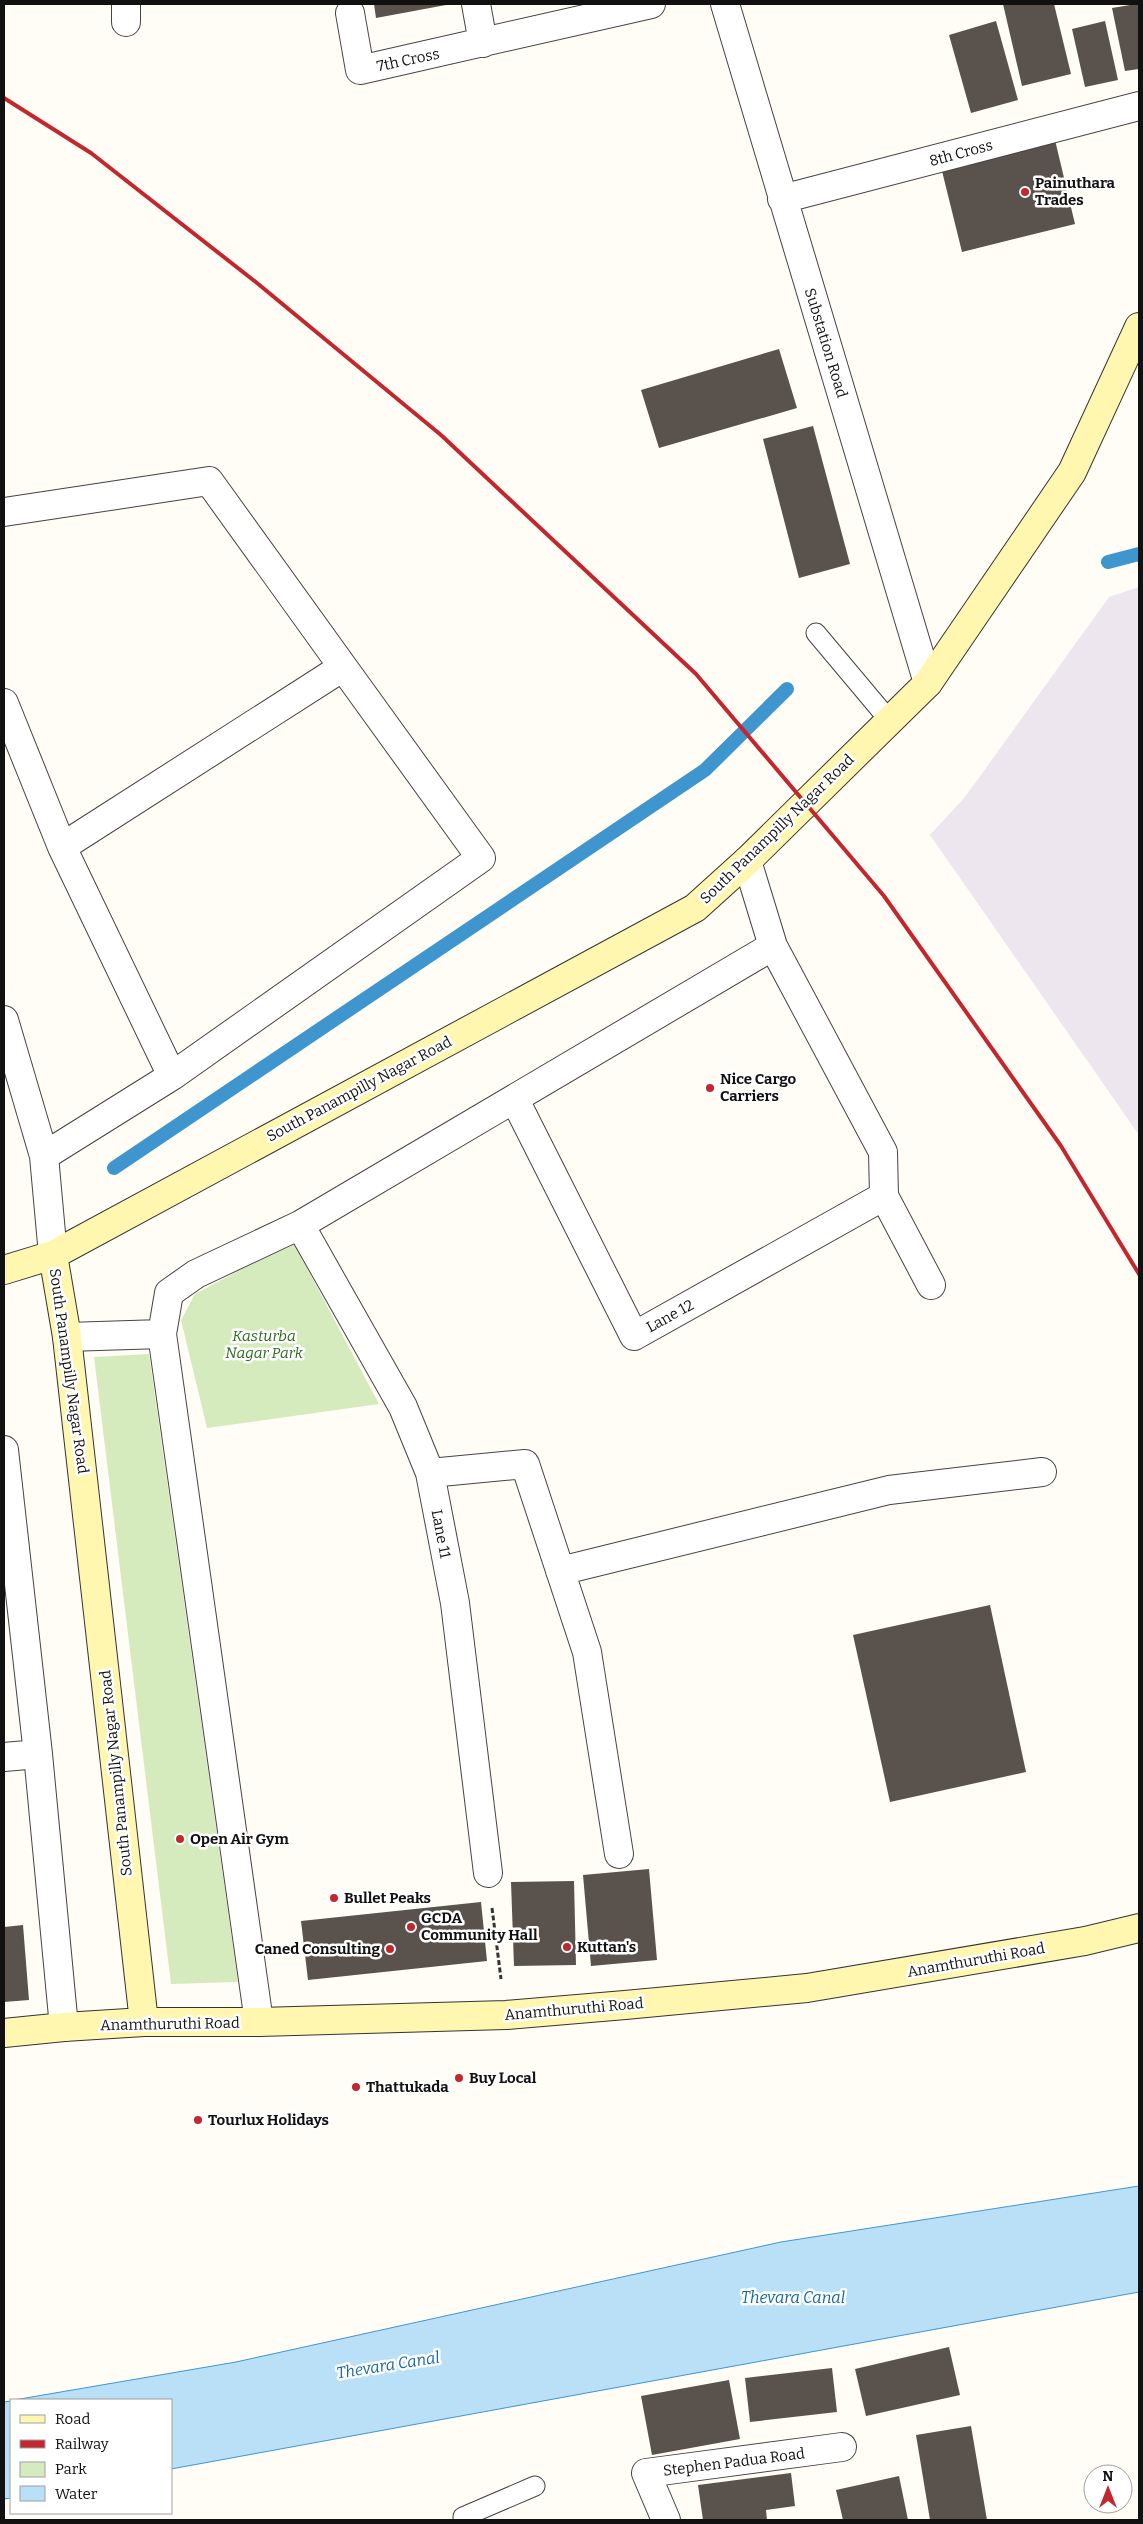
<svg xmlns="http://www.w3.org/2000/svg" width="1143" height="2524" viewBox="0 0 1143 2524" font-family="Bitter,serif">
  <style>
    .industrial { fill: #eee6ef }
    .green { fill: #d5ebbd }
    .water { fill: #b9e0f7; stroke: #3f96cf }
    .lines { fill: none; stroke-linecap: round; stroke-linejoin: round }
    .stream { stroke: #3f96cf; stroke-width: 14 }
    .building { fill: #5a524d }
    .lane-casing { stroke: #444; stroke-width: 21 }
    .street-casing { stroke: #444; stroke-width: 30 }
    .secondary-casing { stroke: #333; stroke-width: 30 }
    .path { stroke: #333; stroke-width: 3; stroke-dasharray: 5 2.5; stroke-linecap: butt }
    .lane { stroke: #fff; stroke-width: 19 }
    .street { stroke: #fff; stroke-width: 28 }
    .secondary { stroke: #fff6b0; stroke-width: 28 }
    .rail { stroke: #c4262e; stroke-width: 4 }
    .poi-dot { fill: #c4262e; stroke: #fff; stroke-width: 2 }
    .labels { text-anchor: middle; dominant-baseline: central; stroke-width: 5; stroke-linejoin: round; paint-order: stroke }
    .street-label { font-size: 15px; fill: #111; stroke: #fff }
    .poi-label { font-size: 15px; font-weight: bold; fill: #111; stroke: #fff; text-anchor: start }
    .park-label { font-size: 15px; font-style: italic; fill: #2f6b1f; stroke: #fff }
    .water-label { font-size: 16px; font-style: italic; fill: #1768a6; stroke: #fff }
  </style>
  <rect width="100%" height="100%" fill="#fffdf5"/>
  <path class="industrial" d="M1139 587V1135L930 835 965 797 1109 597Z"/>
  <path class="green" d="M293 1242 379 1404 207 1428 181 1320 195 1294Z
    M149 1354 238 1982 171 1984 94 1357Z"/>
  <path class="water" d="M1139 2186V2292L171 2469V2400H14L236 2362 781 2242Z
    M11 2401V2498L4 2499V2402Z"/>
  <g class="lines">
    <path class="stream" d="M1108 562 1139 554
      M114 1168 705 770 787 689"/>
  </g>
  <path class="building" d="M374 4H446V5L376 18Z
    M1003 4H1054L1071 74 1022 86Z
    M1136 4H1139V69L1125 71 1112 8Z
    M996 21 1018 100 971 113 949 35Z
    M1105 21 1118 80 1085 87 1072 29Z
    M1055 140 1075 224 962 252 941 167Z
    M779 349 797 408 659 448 641 390Z
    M813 426 850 564 799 578 763 439Z
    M990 1605 1026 1772 890 1802 853 1635Z
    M649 1869 657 1960 591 1966 583 1875Z
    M574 1881 576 1965 514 1966 511 1882Z
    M481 1902 487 1961 308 1980 301 1921Z
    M23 1925 29 2000 4 2002V1927Z
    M949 2347 960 2395 866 2416 855 2369Z
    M832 2368 837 2412 750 2422 745 2378Z
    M729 2380 740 2439 652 2455 641 2396Z
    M971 2426 987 2520H930L916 2435Z
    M791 2473 795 2506 766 2510 767 2520H703L698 2485Z
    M899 2476 908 2520H843L836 2490Z"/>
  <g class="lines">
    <defs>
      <path id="lane" d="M816 633 889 720
        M463 2520V2517L535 2486"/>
      <path id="street" d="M126 4V22
        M476 4 483 43
        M725 4 928 683
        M350 13 360 70 651 4
        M782 199 1139 106
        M4 512 209 481 343 667
        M4 703 62 847
        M747 861 773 946 883 1152 884 1196 931 1285
        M4 1020 44 1156 53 1255
        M515 1100 634 1336 884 1196
        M44 1156 172 1076 481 858 343 667 62 847 172 1076
        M300 1225 403 1407 430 1473 455 1603 488 1873
        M67 1337 162 1334
        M4 1450 38 1754 64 2027
        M430 1473 525 1464 587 1652 619 1854
        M560 1571 889 1490 1042 1472
        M4 1757 38 1754
        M259 2022 162 1334 169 1293 196 1274 300 1225 773 946
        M666 2520 646 2473 842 2447"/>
      <path id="secondary" d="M53 1255 67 1337 144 2022
        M4 1270 53 1255 695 908 747 861 928 683 1072 472 1139 327
        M4 2033 64 2027 144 2022H259L506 2015 625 2005 807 1988 1085 1941 1139 1928"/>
    </defs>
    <use href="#lane" class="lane-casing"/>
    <use href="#street" class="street-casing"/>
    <use href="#secondary" class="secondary-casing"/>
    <path class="path" d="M492 1908 501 1979"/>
    <use href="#lane" class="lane"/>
    <use href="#street" class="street"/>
    <use href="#secondary" class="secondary"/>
    <path class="rail" d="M4 98 91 153 257 283 441 435 696 674 884 896 1061 1146 1139 1274"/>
  </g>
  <g class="poi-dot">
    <circle cx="1025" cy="192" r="5"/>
    <circle cx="710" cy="1088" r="5"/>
    <circle cx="180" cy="1839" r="5"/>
    <circle cx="334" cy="1898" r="5"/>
    <circle cx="411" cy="1927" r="5"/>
    <circle cx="567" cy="1947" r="5"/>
    <circle cx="390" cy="1949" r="5"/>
    <circle cx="459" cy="2078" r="5"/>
    <circle cx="356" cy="2087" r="5"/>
    <circle cx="198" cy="2120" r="5"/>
  </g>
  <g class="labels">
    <g class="street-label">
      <text transform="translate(408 60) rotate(-12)">7th Cross</text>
      <text transform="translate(961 153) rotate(-15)">8th Cross</text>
      <text transform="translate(826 343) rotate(73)">Substation Road</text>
      <text transform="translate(777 829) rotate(-44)">South Panampilly Nagar Road</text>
      <text transform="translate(359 1089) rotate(-28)">South Panampilly Nagar Road</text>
      <text transform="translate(670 1316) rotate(-29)">Lane 12</text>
      <text transform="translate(69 1371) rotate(82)">South Panampilly Nagar Road</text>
      <text transform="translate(441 1534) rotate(79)">Lane 11</text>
      <text transform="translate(116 1773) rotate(-96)">South Panampilly Nagar Road</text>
      <text transform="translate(976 1960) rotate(-10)">Anamthuruthi Road</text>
      <text transform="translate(574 2009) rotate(-5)">Anamthuruthi Road</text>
      <text transform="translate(170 2024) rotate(-1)">Anamthuruthi Road</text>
      <text transform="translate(734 2462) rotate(-7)">Stephen Padua Road</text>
    </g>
    <g class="poi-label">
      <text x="1035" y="183">Painuthara<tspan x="1035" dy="17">Trades</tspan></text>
      <text x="720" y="1079">Nice Cargo<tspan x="720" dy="17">Carriers</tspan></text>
      <text x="190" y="1839">Open Air Gym</text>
      <text x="344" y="1898">Bullet Peaks</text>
      <text x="421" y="1918">GCDA<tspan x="421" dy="17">Community Hall</tspan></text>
      <text x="577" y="1947">Kuttan's</text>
      <text x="380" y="1949" text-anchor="end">Caned Consulting</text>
      <text x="469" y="2078">Buy Local</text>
      <text x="366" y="2087">Thattukada</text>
      <text x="208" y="2120">Tourlux Holidays</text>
    </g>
    <g class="park-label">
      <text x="264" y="1336">Kasturba<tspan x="264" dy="17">Nagar Park</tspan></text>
    </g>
    <g class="water-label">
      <text x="793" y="2297">Thevara Canal</text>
      <text transform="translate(388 2365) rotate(-9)">Thevara Canal</text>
    </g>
  </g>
  <rect width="1143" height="2524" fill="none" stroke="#111111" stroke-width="10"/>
  <rect x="10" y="2399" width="162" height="115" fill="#ffffff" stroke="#a0a0a0"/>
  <rect x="20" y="2415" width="25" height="8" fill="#fff6b0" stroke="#a0a0a0"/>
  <text x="55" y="2424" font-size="15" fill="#111111">Road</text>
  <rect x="20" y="2440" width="25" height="8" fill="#c4262e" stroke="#a0a0a0"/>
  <text x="55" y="2449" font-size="15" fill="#111111">Railway</text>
  <rect x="20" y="2462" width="25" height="15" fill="#d5ebbd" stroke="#a0a0a0"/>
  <text x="55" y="2474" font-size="15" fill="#111111">Park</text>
  <rect x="20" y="2486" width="25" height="15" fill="#b9e0f7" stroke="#a0a0a0"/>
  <text x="55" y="2499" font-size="15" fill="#111111">Water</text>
  <g transform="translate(1108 2489)"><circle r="24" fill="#ffffff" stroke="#a0a0a0"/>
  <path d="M0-4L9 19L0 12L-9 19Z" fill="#c4262e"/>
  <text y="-8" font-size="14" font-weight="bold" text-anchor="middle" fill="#111111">N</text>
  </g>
</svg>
